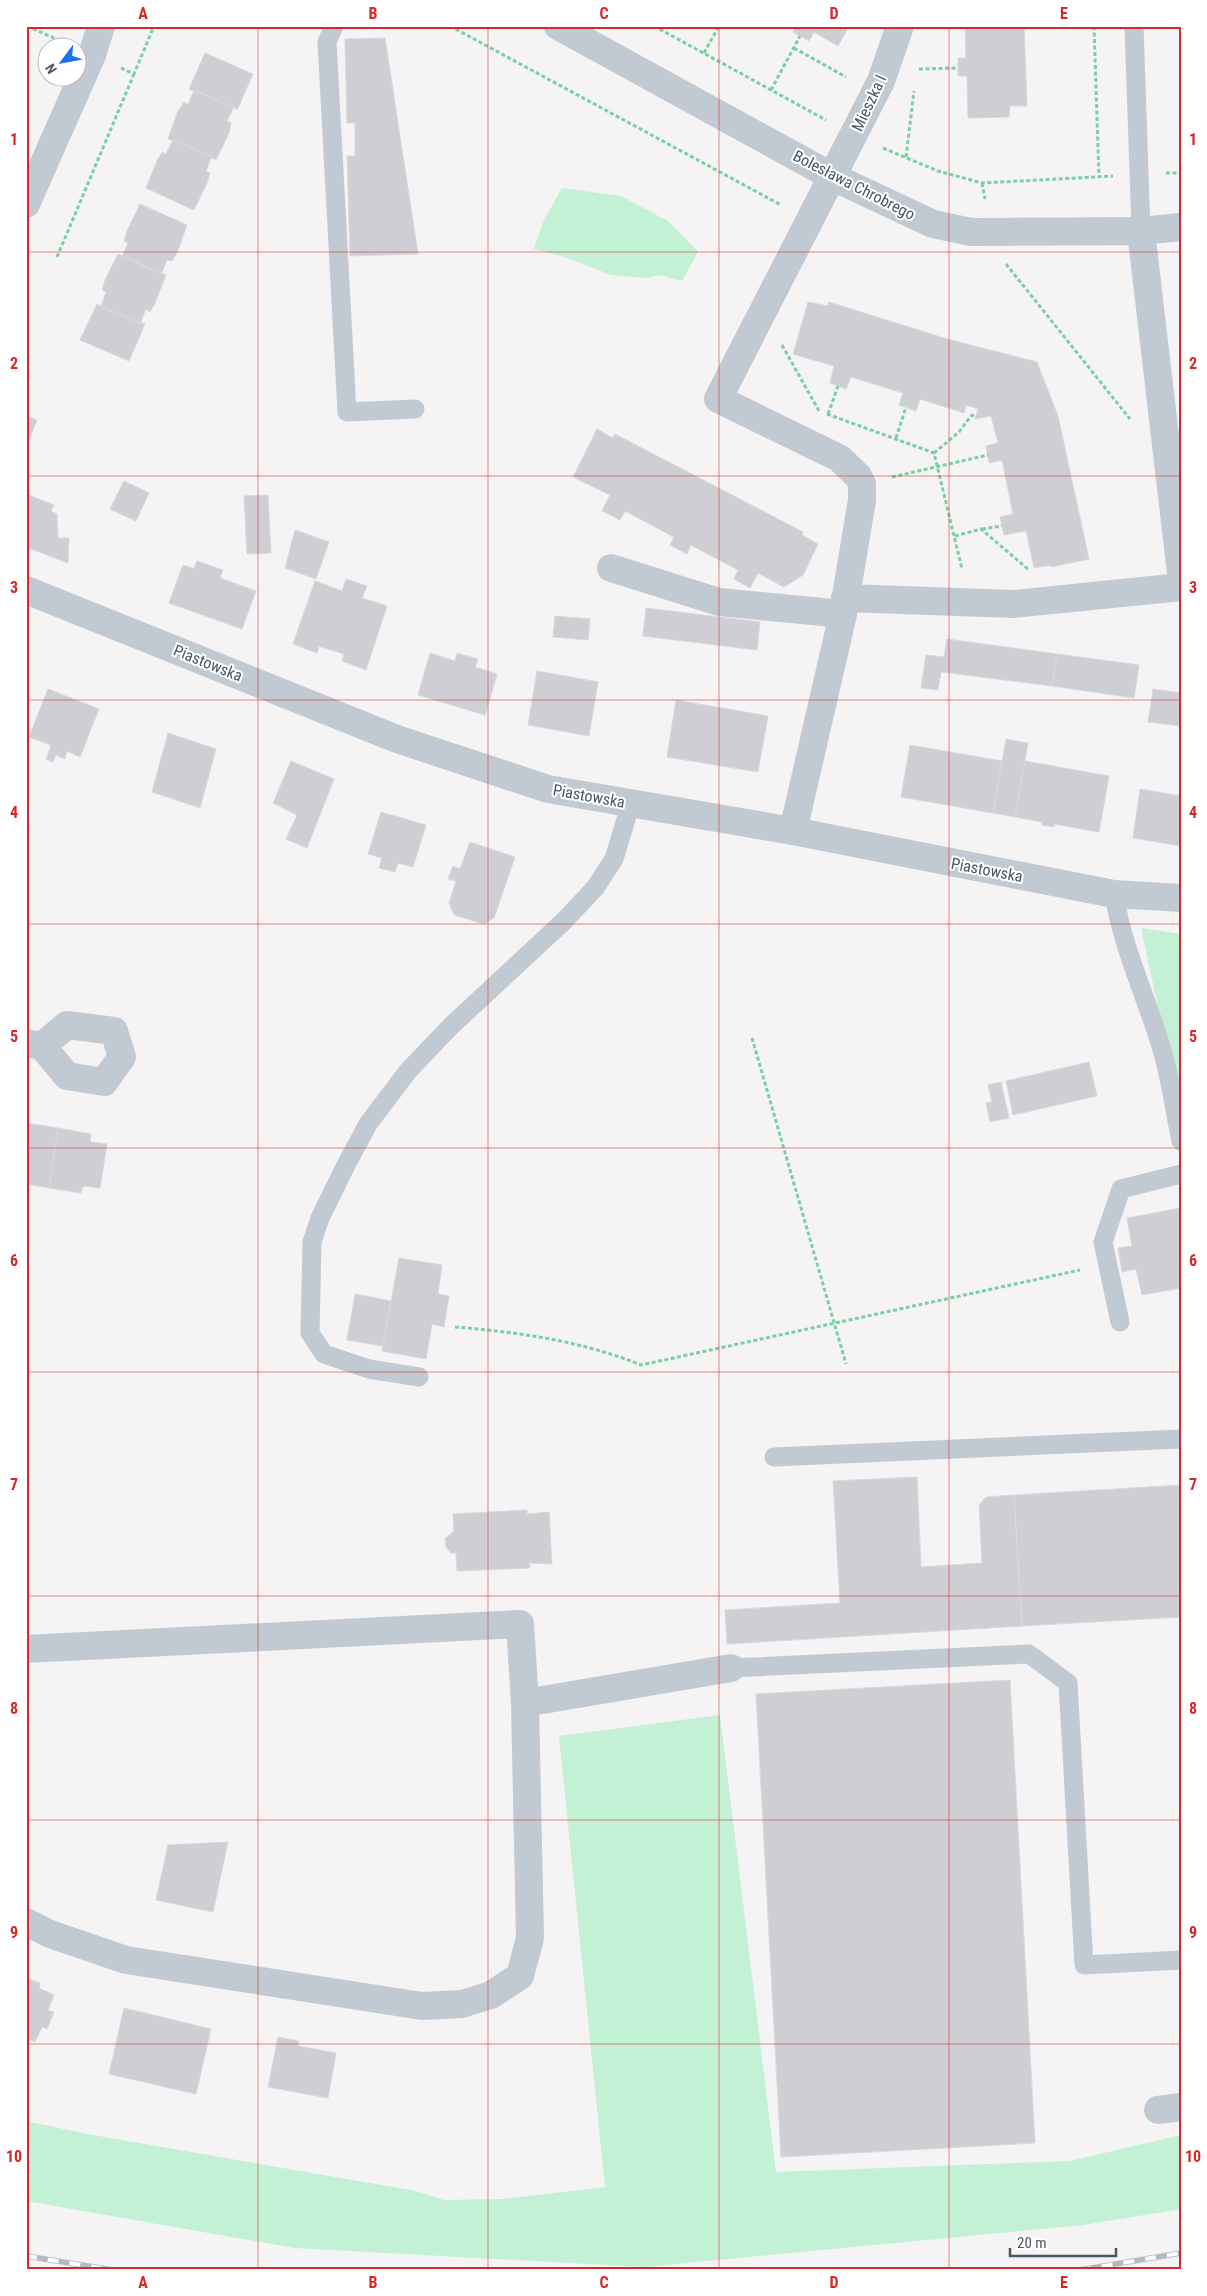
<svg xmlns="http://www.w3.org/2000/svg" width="1207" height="2296" viewBox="0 0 1207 2296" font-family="'Roboto Condensed',sans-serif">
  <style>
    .green { fill: #c3f1d5 }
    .building { fill: #cdcfd5; stroke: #d7d9de }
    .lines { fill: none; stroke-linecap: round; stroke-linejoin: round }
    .path { stroke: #7ad0a6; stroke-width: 3; stroke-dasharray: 4 2.5; stroke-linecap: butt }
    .service { stroke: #c1cad2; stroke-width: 19 }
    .minor { stroke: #c1cad2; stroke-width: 28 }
    .tertiary { stroke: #c1cad2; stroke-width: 28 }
    .rail-casing { stroke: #b5b8bd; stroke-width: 5.5 }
    .rail { stroke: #fff; stroke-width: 4; stroke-dasharray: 11; stroke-linecap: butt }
    .grid { fill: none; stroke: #d62828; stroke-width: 1; stroke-opacity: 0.55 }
    .labels { text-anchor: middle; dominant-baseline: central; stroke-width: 4; stroke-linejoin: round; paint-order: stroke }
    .street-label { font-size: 16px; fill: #4a5661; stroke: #fff }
    .neatline { fill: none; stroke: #d62828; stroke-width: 2 }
    .grid-label { font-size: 16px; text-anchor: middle; font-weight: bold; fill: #d62828 }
  </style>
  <rect width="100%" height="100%" fill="#f5f3f3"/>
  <path class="green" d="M562 188 621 196 668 221 698 252 682 281 660 275 647 278 611 275 565 257 534 249 543 222Z
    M1141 928 1181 934V1114Z
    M720 1715 776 2172 1070 2161 1181 2135V2209L1083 2225 644 2267 295 2248 26 2201V2121L87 2134 416 2191 444 2200 503 2199 605 2187 559 1736Z"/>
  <path class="building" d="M796 26H849L838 46 814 32 809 41 793 32Z
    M965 26H1024L1027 106H1010L1009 117 968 118 967 76H958V58H966Z
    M385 38 418 254 350 256 347 156H355V123H347L345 39Z
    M205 53 253 74 237 110 234 107 189 89Z
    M194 90 234 107 227 121 231 123 229 133 216 160 211 158 212 156 168 139 178 111 184 102 188 105Z
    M173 140 212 156 206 171 210 173 207 183 194 210 146 188 157 161 162 152 166 154Z
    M140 204 187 225 177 253 172 261 167 260 161 274 122 257 128 243 124 241 127 231Z
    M118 254 166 275 155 303 150 312 146 309 140 324 101 307 106 292 102 290 105 280Z
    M808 302 828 306 829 302 947 339 1037 362 1058 416 1089 559 1051 567 1050 565 1034 568 1026 531 1004 535 1000 517 1013 514 1002 460 989 463 986 446 998 443 991 416 975 419 978 409 966 405 964 413 920 399 916 411 899 405 903 393 851 377 846 389 830 383 834 366 793 354Z
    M97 304 145 324 129 361 80 340Z
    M26 416 37 420 28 443 26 442Z
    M597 429 613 438 615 434 803 532 802 535 818 544 803 575 784 587 758 573 750 588 734 579 738 570 691 545 687 554 670 545 674 537 625 511 620 520 602 511 610 495 573 477Z
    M124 481 149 493 136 521 110 509Z
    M26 494 54 505 51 511 57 514 58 538H69L68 563 26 547Z
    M268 495 271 553 247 554 244 496Z
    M295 530 329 542 316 579 285 568Z
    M197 561 223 570 220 578 256 591 242 629 169 603 183 565 194 569Z
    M346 579 367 586 362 598 387 606 366 670 342 661 344 654 319 646 317 653 293 644 315 581 342 591Z
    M646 608 760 622 757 650 643 636Z
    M555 616 590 619 588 640 553 637Z
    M947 639 1057 654 1052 686 941 672 938 690 921 688 926 655 944 657Z
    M430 653 455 661 457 653 478 659 475 667 497 674 485 715 418 695Z
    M1057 654 1139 665 1134 698 1052 686Z
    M537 671 598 682 589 736 528 725Z
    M48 689 99 709 80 757 67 751 65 759 56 755 53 762 46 759 51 745 29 737Z
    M1153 689 1181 693V726L1148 722Z
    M676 700 768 716 758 772 667 757Z
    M168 733 216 749 200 808 152 792Z
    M1006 739 1028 743 1015 817 993 813Z
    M910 745 1002 761 993 813 901 797Z
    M291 761 334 779 307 848 286 839 297 815 273 803Z
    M1025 761 1109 776 1099 832 1054 824V827L1042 825V822L1015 817Z
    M1140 789 1181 796V846L1133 838Z
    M381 812 426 825 413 867 398 863 395 872 379 868 382 858 368 854Z
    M470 842 515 857 494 918 484 924 454 915 449 903 456 881 448 879 453 866 460 869Z
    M1089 1062 1097 1096 1013 1115 1006 1081Z
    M1001 1082 1009 1118 990 1122 986 1103 992 1102 988 1085Z
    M26 1123 58 1128 49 1188 26 1184Z
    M58 1128 91 1134 90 1142 107 1144 100 1188 83 1186 81 1193 49 1188Z
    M1181 1208V1288L1142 1295 1136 1269 1122 1272 1118 1248 1132 1246 1127 1218Z
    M399 1258 442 1265 438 1294 449 1296 444 1327 432 1324 426 1359 382 1351Z
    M355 1294 391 1301 383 1346 347 1340Z
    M917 1477 921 1567 982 1563 979 1505 986 1497 1014 1495 1022 1626 727 1644 725 1610 840 1603 833 1481Z
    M1181 1485V1617L1022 1626 1014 1495Z
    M527 1510V1514L549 1512 552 1564 529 1563 530 1568 457 1571 456 1553H451L446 1547 445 1539 454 1531 453 1514Z
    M1010 1680 1035 2143 781 2157 756 1694Z
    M228 1842 213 1912 156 1900 168 1845Z
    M26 1978 40 1983 39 1988 54 1995 48 2010 54 2012 47 2029 42 2027 35 2042 26 2038Z
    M124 2008 211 2029 196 2094 109 2074Z
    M278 2037 299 2041 298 2046 336 2053 328 2098 268 2087Z"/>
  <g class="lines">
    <path class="path" d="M27 26 63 42
      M450 26 781 205
      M654 26 826 120
      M1094 26 1099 177
      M794 48 846 77
      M704 53 719 26
      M121 68 134 74 154 26
      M919 69 958 68
      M771 90 800 36
      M883 148 938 171 982 183 1113 176
      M906 157 914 91
      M1166 173H1181
      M982 183 985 199
      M57 257 134 74
      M1006 264 1130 419
      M782 345 819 411
      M827 414 934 453 962 569
      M828 414 838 386
      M896 438 906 407
      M934 453 959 432 971 416 976 414
      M892 477 988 455
      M982 529 1002 526
      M955 536 981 529 1029 570
      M752 1038 846 1364
      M455 1327C518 1332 582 1341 641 1365L1080 1270"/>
    <path class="service" d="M334 26 327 42 347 412 415 409
      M1134 26 1141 231
      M1114 894C1122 945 1144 992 1159 1040 1170 1072 1174 1108 1181 1141
      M1120 1322 1103 1242 1121 1189 1181 1174
      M419 1377 369 1369 324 1354 310 1333 312 1242 320 1218 345 1167 368 1124 408 1071 451 1026 563 922 595 888 614 859 631 803
      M774 1457 1181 1439
      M731 1668 1029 1654 1068 1683 1084 1965 1181 1960"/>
    <path class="minor" d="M558 26 833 177 933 224 971 232 1141 231 1181 227
      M26 204 92 55 101 26
      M1141 231 1181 573
      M611 568 719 602 843 614
      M845 598 1014 604 1181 587
      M793 831 843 614 862 500V484L858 476 839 458 718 399 881 81 900 26
      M26 1043 42 1046 67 1076 104 1082 122 1057 114 1031 67 1025 42 1046
      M26 1649 520 1624 525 1703 731 1668
      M26 1922 50 1934 126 1960 422 2006 462 2004 491 1995 520 1976 530 1938 525 1703
      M1158 2110 1181 2107"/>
    <path class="tertiary" d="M26 590 397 739 548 789 793 831 1114 894 1181 898"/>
    <defs>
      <path id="rail" d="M26 2256 113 2270
        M1080 2270 1181 2253"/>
    </defs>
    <use href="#rail" class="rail-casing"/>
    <use href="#rail" class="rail"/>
  </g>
  <path class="grid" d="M258 26V2270M488 26V2270M719 26V2270M949 26V2270M26 252H1181M26 476H1181M26 700H1181M26 924H1181M26 1148H1181M26 1372H1181M26 1596H1181M26 1820H1181M26 2044H1181"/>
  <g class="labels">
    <g class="street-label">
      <text transform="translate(869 103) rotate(-65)">Mieszka I</text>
      <text transform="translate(854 185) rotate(27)">Bolesława Chrobrego</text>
      <text transform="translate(208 663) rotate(22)">Piastowska</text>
      <text transform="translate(589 796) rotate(10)">Piastowska</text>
      <text transform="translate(987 870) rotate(11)">Piastowska</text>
    </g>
  </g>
  <rect width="1207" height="2296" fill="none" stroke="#ffffff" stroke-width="55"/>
  <g transform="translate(62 62) rotate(238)"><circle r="24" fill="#ffffff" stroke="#b7bbc0"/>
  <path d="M0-4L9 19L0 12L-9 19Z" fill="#1a73e8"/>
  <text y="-8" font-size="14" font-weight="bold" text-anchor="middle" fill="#4a5661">N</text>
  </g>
  <path d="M1010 2248v8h106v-8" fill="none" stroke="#4a5661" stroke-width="2.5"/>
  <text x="1017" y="2248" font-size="15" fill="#4a5661" stroke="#ffffff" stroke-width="4" paint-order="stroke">20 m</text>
  <rect x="28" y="28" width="1152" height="2240" class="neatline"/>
  <g class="grid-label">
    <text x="143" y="19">A</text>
    <text x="373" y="19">B</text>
    <text x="604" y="19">C</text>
    <text x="834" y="19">D</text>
    <text x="1064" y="19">E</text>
    <text x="14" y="145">1</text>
    <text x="1193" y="145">1</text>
    <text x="14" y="369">2</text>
    <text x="1193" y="369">2</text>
    <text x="14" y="593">3</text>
    <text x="1193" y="593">3</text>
    <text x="14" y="818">4</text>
    <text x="1193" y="818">4</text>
    <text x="14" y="1042">5</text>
    <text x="1193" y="1042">5</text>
    <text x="14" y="1266">6</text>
    <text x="1193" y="1266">6</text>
    <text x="14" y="1490">7</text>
    <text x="1193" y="1490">7</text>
    <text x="14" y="1714">8</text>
    <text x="1193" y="1714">8</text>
    <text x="14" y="1938">9</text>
    <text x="1193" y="1938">9</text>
    <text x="14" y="2162">10</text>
    <text x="1193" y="2162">10</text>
    <text x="143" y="2288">A</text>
    <text x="373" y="2288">B</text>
    <text x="604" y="2288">C</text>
    <text x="834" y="2288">D</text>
    <text x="1064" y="2288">E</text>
  </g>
</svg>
